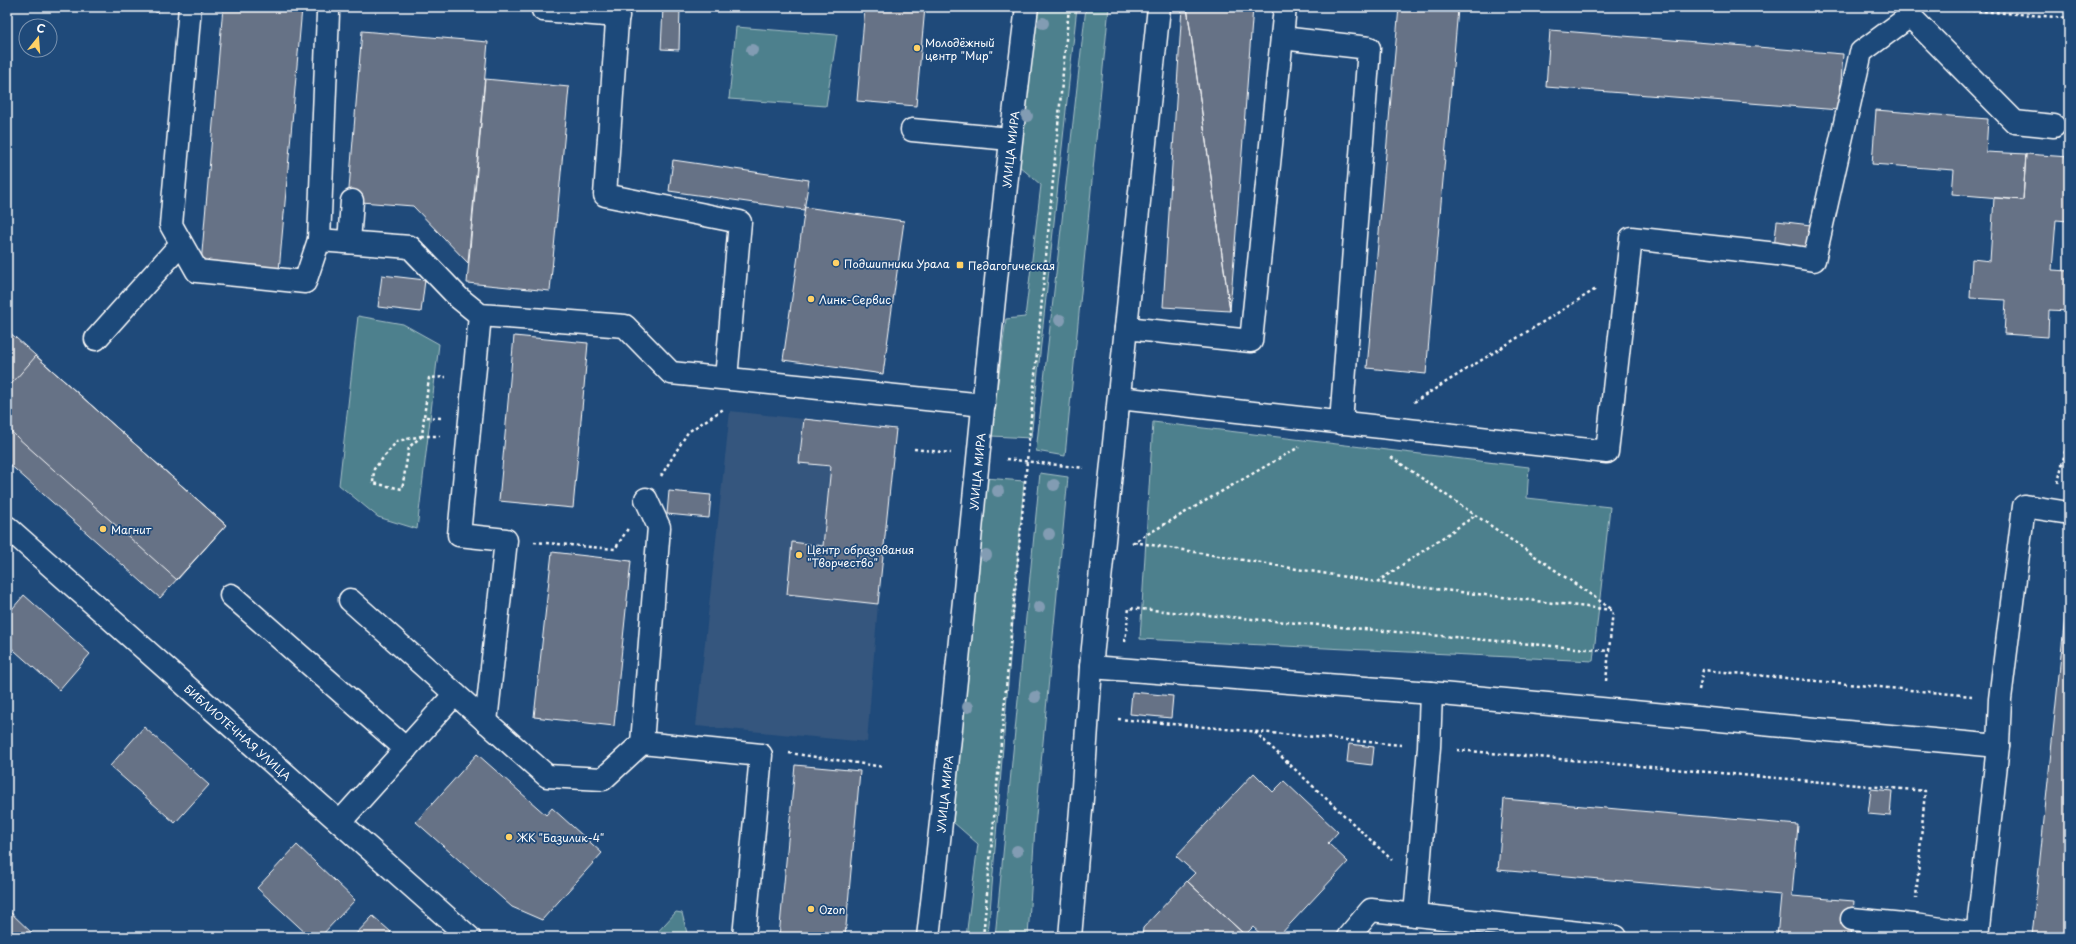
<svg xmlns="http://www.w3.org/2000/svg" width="2076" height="944" viewBox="0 0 2076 944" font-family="'Playpen Sans',sans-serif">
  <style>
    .built { fill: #34567e }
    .green { fill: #4e808d; stroke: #a6c0c6 }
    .building { fill: #667286; stroke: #fff }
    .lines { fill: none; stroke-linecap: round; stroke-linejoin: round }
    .minor-casing { stroke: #fff; stroke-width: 25 }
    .path { stroke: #fff; stroke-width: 2.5; stroke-dasharray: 3 3; stroke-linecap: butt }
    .minor { stroke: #1f4a7a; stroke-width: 22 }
    .tree { fill: #829cb3 }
    .poi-dot { fill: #ffd166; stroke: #1f4a7a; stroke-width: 1.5 }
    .labels { text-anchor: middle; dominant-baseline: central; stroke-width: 3.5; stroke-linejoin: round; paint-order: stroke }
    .poi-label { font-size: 11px; fill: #fff; stroke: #1f4a7a; text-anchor: start }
    .street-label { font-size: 11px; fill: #fff; stroke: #1f4a7a }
  </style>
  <rect width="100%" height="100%" fill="#1f4a7a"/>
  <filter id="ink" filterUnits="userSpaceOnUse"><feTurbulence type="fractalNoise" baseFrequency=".025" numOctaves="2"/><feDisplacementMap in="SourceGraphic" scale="8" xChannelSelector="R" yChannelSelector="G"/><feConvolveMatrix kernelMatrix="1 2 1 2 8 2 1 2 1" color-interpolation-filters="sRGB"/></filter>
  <g filter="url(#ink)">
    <path class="built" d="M730 411 896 429 878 604 867 742 696 726Z"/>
    <path class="green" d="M1035 7H1077L1031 438 991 436 1006 319 1025 317 1041 185 1018 165Z
      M1086 7H1109L1065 456 1036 451Z
      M736 27 837 35 826 106 729 99Z
      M358 316 403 324 439 344 417 529 378 517 339 485Z
      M1153 422 1529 467 1527 498 1610 507 1593 661 1140 639Z
      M1040 473 1068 477 1035 827 1028 937H995Z
      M985 478 1024 481 988 937H966L978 844 953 822Z
      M676 912 682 913 688 937H653Z"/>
    <path class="building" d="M223 7 302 8 279 271 201 264Z
      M663 7H680L679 50 661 49Z
      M865 7H925L916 106 857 101Z
      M1182 7H1187L1230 311 1163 307Z
      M1187 7H1253L1230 311Z
      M1399 7 1458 9 1426 374 1367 368Z
      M1550 30 1843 54 1839 110 1546 87Z
      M362 31 488 42 468 263 413 206 348 201Z
      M485 79 569 87 550 291 467 283Z
      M1876 110 1988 119 1986 152 2026 154 2023 200 1952 194 1954 170 1872 164Z
      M2026 154 2069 157V221L2056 220 2052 270 2069 271V311L2049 310 2048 337 2004 334 2006 300 1970 298 1972 259 1990 261 1994 198 2023 200Z
      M673 160 809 180 804 210 669 191Z
      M805 207 904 221 883 374 783 360Z
      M1777 221 1811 225 1808 252 1774 248Z
      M382 275 425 280 421 312 378 307Z
      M7 330 226 525 160 598 7 462Z
      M514 336 588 343 573 508 499 501Z
      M36 356 226 525 177 580 7 428V389Z
      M804 419 896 429 878 604 787 594 792 542 823 546 831 466 799 463Z
      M669 491 711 495 709 518 667 514Z
      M552 552 631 561 614 726 534 717Z
      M2069 577V937H2038L2032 936Z
      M24 595 90 654 59 690 7 644V615Z
      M1132 692 1173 696 1171 718 1130 714Z
      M144 727 209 785 175 823 110 766Z
      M1349 744 1374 747 1372 765 1347 762Z
      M477 754 546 815 552 808 602 853 542 920 512 907 416 822Z
      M795 765 860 771 845 937H779Z
      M1254 773 1273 792 1284 781 1338 832 1328 843 1348 862 1278 937H1264L1253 927 1245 935 1187 881 1195 873 1176 856Z
      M1871 789 1892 791 1890 816 1868 814Z
      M1504 799 1798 825 1792 896 1854 901 1851 937H1777L1781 895 1498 870Z
      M297 845 355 900 320 937H310L257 888Z
      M1187 881 1245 935 1243 937H1142L1143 928Z
      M7 909 36 937H7Z
      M373 916 391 932 386 937H353Z"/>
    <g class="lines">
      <defs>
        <g id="minor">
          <path d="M190 7 171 225 197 271 305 282 319 240 328 13"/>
          <path d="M618 7 605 195 740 222 726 378"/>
          <path d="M543 10 618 16"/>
          <path d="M1910 16 2015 122 2054 126"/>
          <path d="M1282 38 1369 48 1341 423"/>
          <path d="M912 130 1010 139"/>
          <path d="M319 240 410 247 459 298 480 315 625 326 671 373 984 405"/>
          <path d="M349 242 352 201"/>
          <path d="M480 315 459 535 506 540 486 722"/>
          <path d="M1126 328 1251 341 1285 7"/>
          <path d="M96 339 181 244"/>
          <path d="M1119 398 1607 452 1631 238 1777 254 1814 260 1861 52 1910 16 1911 7"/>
          <path id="s1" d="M7 527 469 937"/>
          <path d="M231 595 406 749"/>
          <path d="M350 600 547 776 603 779 642 743 761 755 744 937"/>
          <path d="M1091 667 1431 693 1998 746"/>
          <path d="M642 743 659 527 646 499"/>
          <path d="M340 822 455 694"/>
          <path d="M1415 915 1429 747 1431 693"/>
          <path d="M1852 919 1914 925 1977 934"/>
          <path id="s2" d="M928 937C965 627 988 316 1027 7"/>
          <path d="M1070 937 1083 787 1091 667 1159 7"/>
          <path d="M1348 937 1371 910 1616 937"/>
          <path d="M1977 937 1998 746 2000 699 2024 506 2069 513"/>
        </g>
      </defs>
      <use href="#minor" class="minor-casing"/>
      <path class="path" d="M1942 8 2069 18
        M155 11 161 12
        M1414 402 1596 289
        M424 417 422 436H440
        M441 418 424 417 429 378 446 377
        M422 436 409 447 402 489 373 483 374 469 397 441Z
        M914 449 951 453
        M1391 457 1613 610
        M1006 459 1084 468
        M661 476 688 432 725 408
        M2058 483 2069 434
        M534 542 615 549 629 527
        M1134 542 1376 582 1612 610
        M1132 543 1299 447
        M1377 582 1476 515
        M1125 642 1129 608 1609 651
        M1606 681 1613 610
        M1699 690 1703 670 1972 696
        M1118 719 1401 745
        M1255 732 1392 860
        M1457 750 1925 791 1916 898
        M789 753 884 767
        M983 937 1069 7"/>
      <use href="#minor" class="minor"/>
    </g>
    <g class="tree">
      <circle cx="1043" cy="23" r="6"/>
      <circle cx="752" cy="50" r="6"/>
      <circle cx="1027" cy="116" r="6"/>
      <circle cx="1060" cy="320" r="6"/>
      <circle cx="1054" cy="485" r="6"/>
      <circle cx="998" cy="491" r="6"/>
      <circle cx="1049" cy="534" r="6"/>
      <circle cx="986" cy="555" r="6"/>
      <circle cx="1039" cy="607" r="6"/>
      <circle cx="1035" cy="697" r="6"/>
      <circle cx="968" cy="707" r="6"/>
      <circle cx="1017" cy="851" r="6"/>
    </g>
  </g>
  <g class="poi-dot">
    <circle cx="917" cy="48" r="4"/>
    <circle cx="836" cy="263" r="4"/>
    <rect x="956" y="261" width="8" height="8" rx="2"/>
    <circle cx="811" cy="299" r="4"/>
    <circle cx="103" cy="529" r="4"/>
    <circle cx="799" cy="555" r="4"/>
    <circle cx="509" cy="837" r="4"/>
    <circle cx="811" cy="909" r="4"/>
  </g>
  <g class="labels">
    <g class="poi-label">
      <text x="925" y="42">Молодёжный<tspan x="925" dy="13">центр "Мир"</tspan></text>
      <text x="844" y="263">Подшипники Урала</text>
      <text x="968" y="265">Педагогическая</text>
      <text x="819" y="299">Линк-Сервис</text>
      <text x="111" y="529">Магнит</text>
      <text x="807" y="549">Центр образования<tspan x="807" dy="13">"Творчество"</tspan></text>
      <text x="517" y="837">ЖК "Базилик-4"</text>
      <text x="819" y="909">Ozon</text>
    </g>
    <g class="street-label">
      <text stroke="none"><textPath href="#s2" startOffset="792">УЛИЦА МИРА</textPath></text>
      <text stroke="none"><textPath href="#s2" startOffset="468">УЛИЦА МИРА</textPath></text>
      <text stroke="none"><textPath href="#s1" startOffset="309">БИБЛИОТЕЧНАЯ УЛИЦА</textPath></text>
      <text stroke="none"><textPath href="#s2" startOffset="144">УЛИЦА МИРА</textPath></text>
    </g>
  </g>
  <rect width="2076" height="944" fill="none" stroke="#1f4a7a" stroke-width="24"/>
  <rect x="12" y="12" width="2052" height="920" fill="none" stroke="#fff" stroke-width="1.5" filter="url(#ink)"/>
  <g transform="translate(38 38) rotate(17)"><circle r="19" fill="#1f4a7a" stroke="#7992af"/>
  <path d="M0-3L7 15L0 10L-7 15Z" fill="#ffd166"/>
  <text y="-6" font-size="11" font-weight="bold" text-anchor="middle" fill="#ffffff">С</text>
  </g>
</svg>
